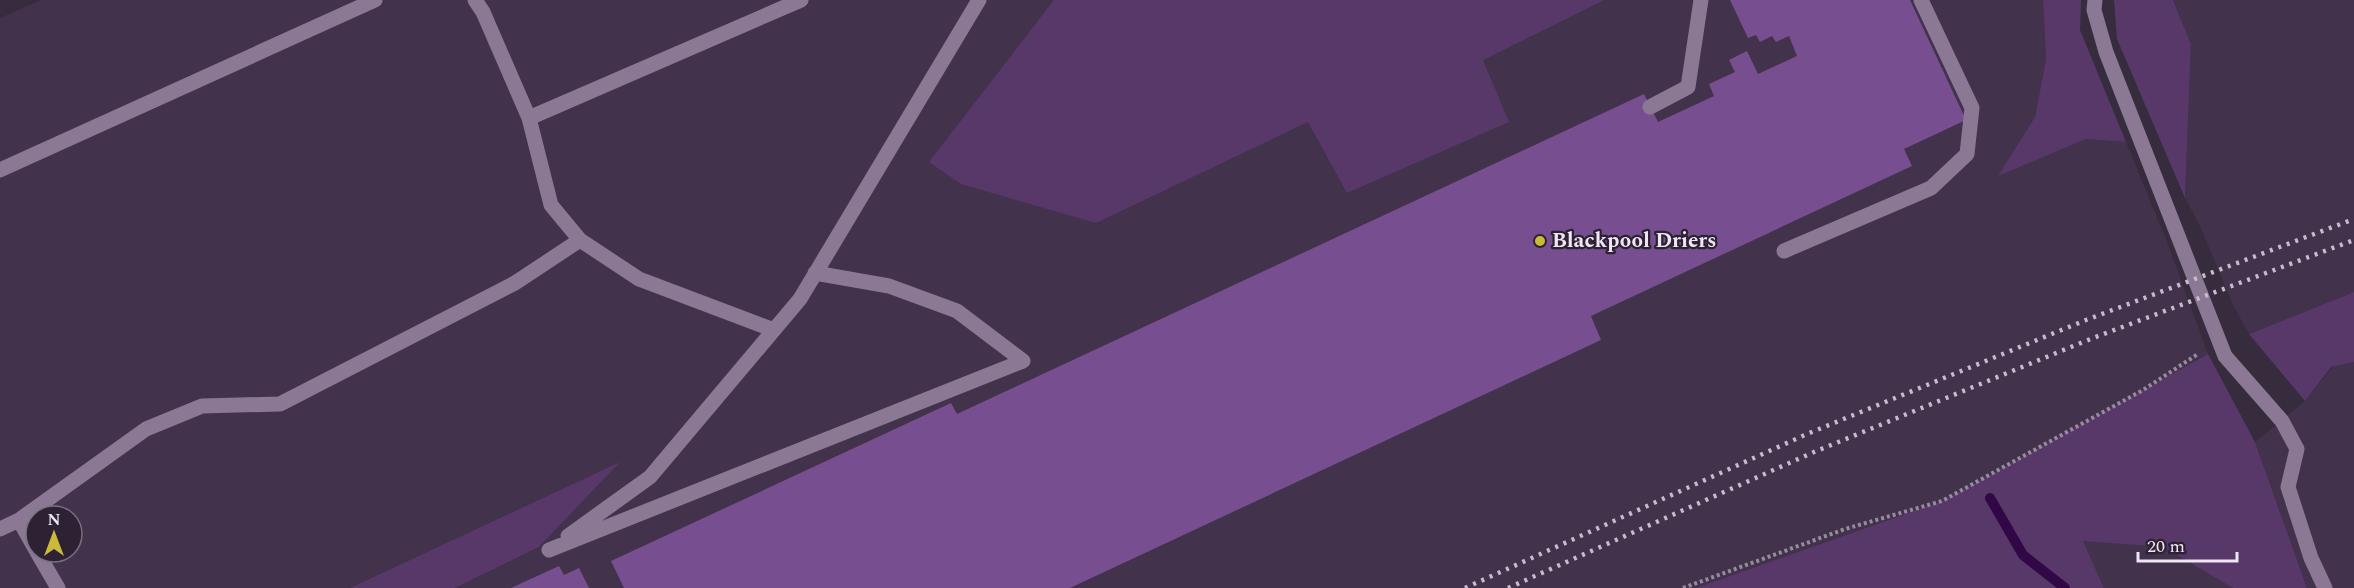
<svg xmlns="http://www.w3.org/2000/svg" width="2354" height="588" viewBox="0 0 2354 588" font-family="Spectral,serif">
  <style>
    .built { fill: #42324c; fill-rule: evenodd }
    .green { fill: #573869 }
    .lines { fill: none; stroke-linecap: round; stroke-linejoin: round }
    .stream { stroke: #310745; stroke-width: 10 }
    .building { fill: #774e8f }
    .path { stroke: #968c9c; stroke-width: 4; stroke-dasharray: 3 3; stroke-linecap: butt }
    .minor { stroke: #8a7895; stroke-width: 15 }
    .rail { stroke: #c6bdcb; stroke-width: 4.5; stroke-dasharray: 3 6; stroke-linecap: butt }
    .poi-dot { fill: #caba3a; stroke: #2d2134; stroke-width: 2 }
    .labels { text-anchor: middle; dominant-baseline: central; stroke-width: 4.5; stroke-linejoin: round; paint-order: stroke }
    .poi-label { font-size: 21px; font-weight: bold; fill: #eee6f3; stroke: #2d2134; text-anchor: start }
  </style>
  <rect width="100%" height="100%" fill="#372b3e"/>
  <path class="built" d="M41 0H2043L2046 59 2035 117 1999 175 2086 139 2126 142 2166 239 2208 354 1942 501 1696 588H455L539 547 618 463 350 588H0V18ZM36 516H72V552H36Z
    M2173 0H2354V292L2249 334 2232 303 2201 228 2185 198 2191 44Z
    M2354 362V588H2307L2255 442 2305 401 2332 367Z
    M2082 540 2163 547 2233 588H2104Z"/>
  <path class="green" d="M1054 0H1604L1483 60 1509 122 1347 193 1308 122 1096 223 961 184 929 162Z
    M2043 0H2081L2080 30 2126 142 2086 139 1998 176 2035 117 2046 59Z
    M2114 0H2173L2191 44 2185 198 2117 39Z
    M2354 292V362L2331 367 2305 401 2249 334Z
    M2208 354 2255 442 2307 588H2233L2163 547 2083 541 2104 588H1696L1942 501Z
    M620 462 539 547 455 588H350Z"/>
  <g class="lines">
    <path class="stream" d="M1990 498 2023 555 2065 588"/>
  </g>
  <path class="building" d="M1730 0H1910L1966 120 1904 149 1912 166 1591 316 1601 340 1070 588H624L611 561 951 403 957 414 1644 94 1658 122 1714 96 1709 84 1735 72 1729 60 1747 51 1758 74 1797 56 1789 36 1776 42 1772 36 1760 42 1756 35 1748 38Z
    M559 566 564 575 579 568 589 588H511Z"/>
  <g class="lines">
    <path class="path" d="M1683 588 1845 529 1942 501 2143 390 2198 354"/>
    <path class="minor" d="M475 0 483 12 529 118 551 205 580 240 639 279 774 330
      M2095 0 2094 10 2106 52 2225 356 2282 421 2297 449 2288 487 2311 558 2325 588
      M1650 107 1688 87 1701 0
      M529 118 801 0
      M0 170 375 0
      M1784 251 1931 188 1967 154 1972 108 1921 0
      M19 520 36 550
      M0 529 19 520 146 429 202 406 280 404 515 283 580 240
      M568 536 650 477 800 299 979 0
      M549 550 1023 361 957 311 889 286 815 273
      M37 552 58 588"/>
    <path class="rail" d="M1465 588 1807 434 2086 320 2354 219
      M1508 588 1814 452 2093 338 2354 240"/>
  </g>
  <circle class="poi-dot" cx="1540" cy="241" r="6"/>
  <g class="labels">
    <g class="poi-label">
      <text x="1552" y="241">Blackpool Driers</text>
    </g>
  </g>
  <g transform="translate(54 534)"><circle r="28" fill="#2d2134" stroke="#7a7080" stroke-width="1.5"/>
  <path d="M0-4.5L10 22L0 15L-10 22Z" fill="#caba3a"/>
  <text y="-9" font-size="16" font-weight="bold" text-anchor="middle" fill="#eee6f3">N</text>
  </g>
  <path d="M2138 552v9h99v-9" fill="none" stroke="#eee6f3" stroke-width="3"/>
  <text x="2147" y="552" font-size="18" fill="#eee6f3" stroke="#2d2134" stroke-width="4.5" paint-order="stroke">20 m</text>
</svg>
